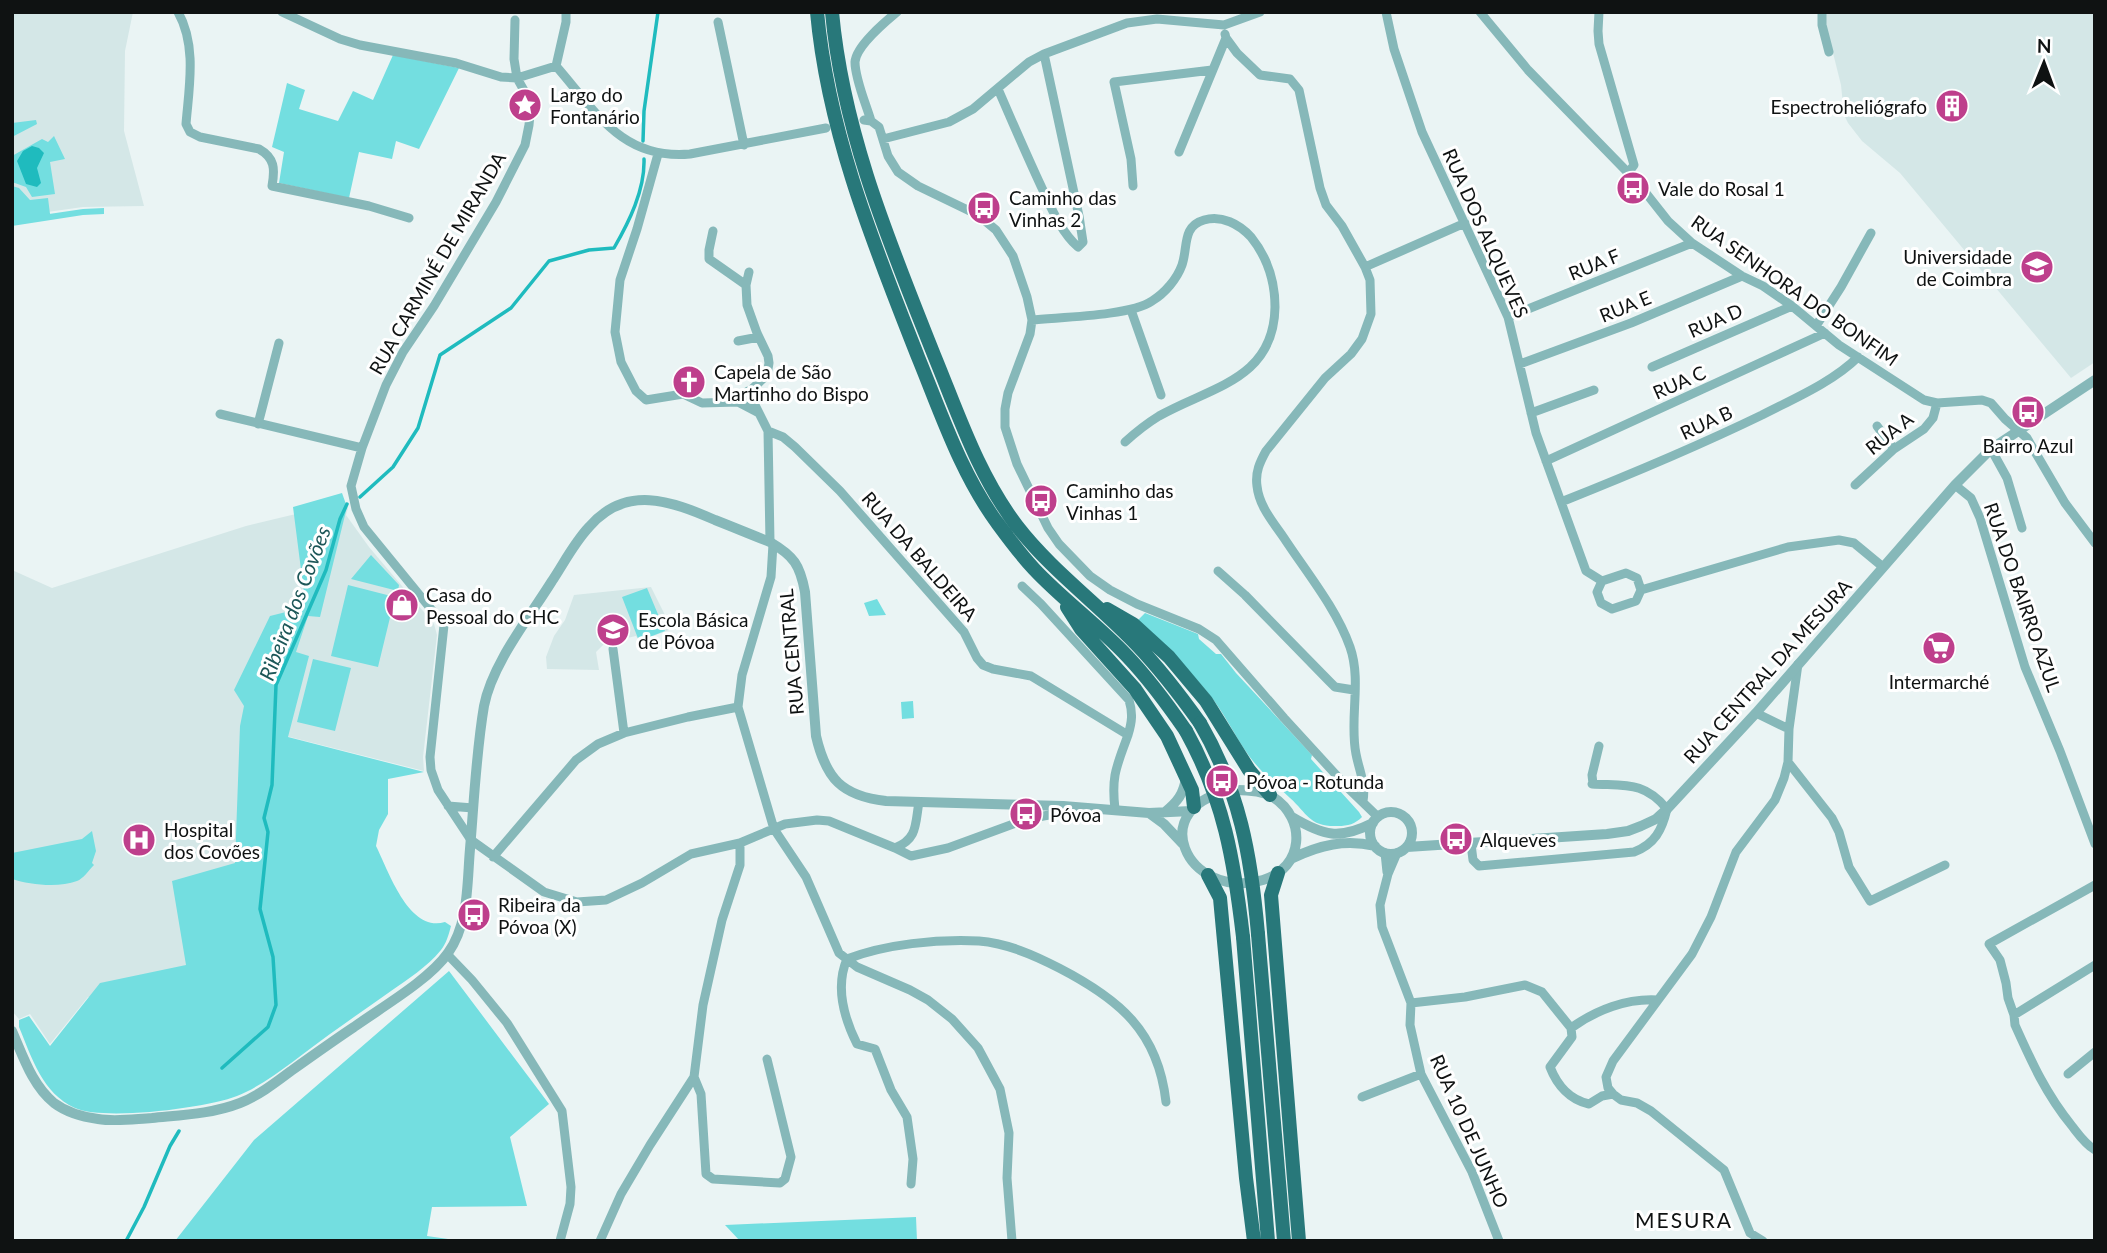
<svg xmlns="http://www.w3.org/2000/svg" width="2107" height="1253" viewBox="0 0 2107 1253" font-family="Lato,sans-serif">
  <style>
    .built { fill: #d4e7e7 }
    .green { fill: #73dee0 }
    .water { fill: #1fbbbe }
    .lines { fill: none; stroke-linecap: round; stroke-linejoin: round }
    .stream { stroke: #1fbbbe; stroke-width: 3.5 }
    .minor { stroke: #86b8b9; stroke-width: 9 }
    .tertiary { stroke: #86b8b9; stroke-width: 10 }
    .trunk { stroke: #28787a; stroke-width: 14 }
    .trunk-bridge { stroke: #28787a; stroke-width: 14 }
    .labels { text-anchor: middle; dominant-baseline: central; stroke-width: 6; stroke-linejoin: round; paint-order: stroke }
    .poi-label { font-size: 19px; fill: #0f1212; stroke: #fff; text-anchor: start }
    .street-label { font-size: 19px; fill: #0f1212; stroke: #fff }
    .water-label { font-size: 21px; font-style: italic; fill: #1d5758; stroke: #fff }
    .neighbourhood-label { font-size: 21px; letter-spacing: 2px; fill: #0f1212; stroke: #fff }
  </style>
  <rect width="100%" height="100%" fill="#eaf4f4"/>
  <path class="built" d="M12 12H133L125 51 124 131 144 206 83 207 12 217Z
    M1825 12H2095V362L2071 378 1900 173 1862 141 1848 123 1844 115 1841 85 1826 25Z
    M346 502 348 508 346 515 369 547 434 624 437 635 423 757 424 771 278 734 271 1005 88 997 50 1044 30 1014 19 1019 12 1011V570L52 588 246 526Z
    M651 587 672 629 639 641 636 636 605 643 596 652 599 670 547 669 546 657 554 636 565 620 574 595Z"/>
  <path class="green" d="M393 55 459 68 419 149 396 141 392 159 359 152 349 198 279 183 284 152 272 147 287 83 305 90 299 109 338 121 353 91 373 100Z
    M36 120 37 124 12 137V123Z
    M54 136 65 159 50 162 55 194 32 197 26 187 12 182V156L42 139 48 142Z
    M12 186 19 188 30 200 48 198 50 214 15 219 83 209 104 208V214L83 215 12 226Z
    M342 493 347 507 320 617 308 616 296 652 309 656 288 737 424 772 388 779V814L379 830 376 846C389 872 409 933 445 922L451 926C449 934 446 944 441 950 427 967 408 979 391 991 371 1005 351 1019 330 1034 302 1054 269 1083 237 1096 207 1108 104 1121 75 1108 42 1093 32 1058 19 1027V1020L29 1016 50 1046 100 983 186 965 172 881 235 863 240 726 244 706 234 690 270 616 290 611 289 604 305 601 293 507Z
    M371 555 399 585 398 591 351 579Z
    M348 585 395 597 378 667 331 656Z
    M647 588 665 631 639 641 622 597Z
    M877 599 886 615 869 616 864 603Z
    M1145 613 1198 634 1199 639 1216 654H1221L1236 673 1312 755 1311 759 1359 812 1362 817C1355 824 1348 826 1338 826 1309 827 1308 814 1290 798 1275 784 1261 772 1249 756 1234 735 1224 712 1208 693 1186 666 1162 643 1138 620Z
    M313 659 351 668 335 731 297 722Z
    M913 701 914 718 902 719 901 702Z
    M92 831 96 851 92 863 94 865C89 870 83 879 77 881 59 888 30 885 12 879V853L82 839Z
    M449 971 549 1104 510 1137 527 1206 432 1207 427 1236 462 1241H175L254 1140Z
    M916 1217 917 1241H740L725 1225Z"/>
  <path class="water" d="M32 146 39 148 44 153 37 168 41 183 37 187 26 184 17 161 23 151Z"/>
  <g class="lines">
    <path class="stream" d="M643 141 644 111 658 12
      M360 497 393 467 418 428 440 355 511 308 549 261 589 250 614 248C629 222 645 190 644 159
      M222 1068 268 1027 276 1005 273 957 260 909 268 832 264 818 272 785 276 685 326 570 340 519 347 504
      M126 1241 144 1207 170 1146 179 1131"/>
    <path class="minor" d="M178 12C197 46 189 87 186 124L190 132 200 137 259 149C275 158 275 169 272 186L369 206 409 218
      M282 12 340 39 360 45 456 63 501 77 517 78 556 66
      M1386 12 1394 49 1422 132 1508 317 1536 433 1586 571 1602 581
      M1480 12 1528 70 1638 183 1668 221 1692 243 1742 276 1763 286 1792 306 1839 345 1924 400 1937 403 1982 400 1991 403 2005 419 2027 438 2065 503 2095 543
      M1599 12 1598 31 1599 44 1634 165 1628 173
      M1822 12V25L1829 52
      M515 20 514 59 517 78 531 103 529 125 525 145 496 202 434 306 403 352 386 385 362 448 351 486 356 509 364 527 444 625 430 757 431 770 438 790 471 840 544 892 577 902 606 900 642 883 691 854 740 843 785 824 817 820 829 821 895 848C918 839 915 824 919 802
      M718 22 744 145
      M1226 38 1237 53 1260 75 1290 79 1299 90 1320 188 1326 205 1342 226 1365 267 1370 280 1371 314 1362 339 1351 354 1325 378 1266 451C1260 462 1255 472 1257 486 1259 506 1273 522 1284 538 1307 573 1336 608 1350 647 1362 681 1349 720 1356 754 1359 770 1366 784 1363 801
      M556 66C596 112 622 160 690 154L826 128
      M556 66 566 22V12
      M998 89C1012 121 1026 154 1041 186 1051 207 1060 231 1078 247L1083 242 1079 216 1044 54
      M864 120 871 121 879 127 888 156 898 172 918 186 978 215 996 230 1013 256 1027 297 1032 320 1030 334 1008 393 1005 409V427L1017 464 1048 528 1059 544 1090 576 1110 590 1137 604 1199 629 1216 640 1284 718 1349 789 1378 817
      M871 121C866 104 855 79 855 62 856 46 885 22 897 12
      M883 139 949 122 973 109 1029 62 1044 54 1127 23 1157 19 1224 25 1260 12
      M1179 152 1226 38 1225 34
      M658 154 637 229 620 280 615 332 621 362 636 391 646 400 683 394 702 403 738 402 759 413 768 431 770 542
      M1133 186 1131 159 1114 82 1212 70
      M713 231 709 250V259L746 285
      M1365 267 1465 223
      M1131 310 1161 395
      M1508 317 1692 243
      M1032 320C1061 317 1130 316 1152 301 1165 293 1177 279 1182 265 1188 248 1182 226 1204 220 1222 215 1239 224 1251 237 1267 257 1275 281 1275 307 1274 380 1210 387 1159 416 1146 424 1136 432 1125 442
      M1816 326 1841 287 1871 233
      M738 341 759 337
      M1520 364 1631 323 1742 276
      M1652 367 1792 306
      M748 391 759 413
      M738 402 767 375 769 363 768 356 757 333 747 305 746 285 749 272
      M1531 413 1594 390
      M220 414 362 448
      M258 424 279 343
      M1877 426 1894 449
      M768 431 783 437 795 447 840 491 964 632 977 658 983 665 993 669 1031 676 1128 735C1117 766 1111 775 1115 809
      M1991 449 2007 478 2022 528
      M1546 461 1825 333
      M1855 485 1894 449 1924 429 1933 418 1937 403
      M1955 485 1971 498 1980 518 2025 667 2060 751 2095 844
      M1561 502C1629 475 1696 447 1762 415 1793 399 1833 382 1858 357
      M773 544 771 577 742 675 738 707 774 829 806 877 839 953 857 967 910 990 928 1000 952 1019 978 1048 1000 1089 1009 1133 1007 1178 1012 1241
      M1218 571 1245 595 1329 681 1335 687 1354 690
      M1626 573 1637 578 1641 590 1636 601 1612 609 1601 603 1597 592 1602 581Z
      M1022 586 1041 604 1129 700C1133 713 1132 722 1128 735
      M1641 590 1788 547 1839 540 1854 543 1883 567
      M613 649 624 733
      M1756 713 1789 729
      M1788 762 1832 818 1839 832 1849 867 1870 901 1945 865
      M1593 784 1592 775 1599 746
      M448 806 473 808
      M740 843V865L722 920 703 1005 694 1077 701 1094 706 1174 713 1179 780 1183 785 1179 791 1157 767 1059
      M1471 844 1473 860 1479 866 1634 852C1655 844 1662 830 1667 809 1644 781 1625 786 1592 784
      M895 848 911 856 948 848 1027 819 1049 815 1063 806
      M1385 853 1387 872
      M1397 853 1388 874 1380 905 1382 927 1411 1003 1410 1025 1421 1074 1472 1172 1499 1241
      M493 857 576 760 598 744 624 733 688 717 738 707
      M447 954 472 980 507 1023 562 1111 571 1187 570 1204 560 1241
      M847 959C886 944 937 939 979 941 1007 943 1034 955 1059 968 1119 999 1158 1031 1166 1102
      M847 959C835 987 844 1018 857 1044L875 1049 891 1090 907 1117 913 1159 911 1184
      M2095 965 2014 1015 2015 1025C2032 1063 2046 1094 2072 1126 2079 1135 2085 1144 2095 1150
      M1411 1003 1465 997 1525 985 1542 992 1571 1028
      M2014 1015 2008 998 2006 983 2000 960 1989 944 2095 885
      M1571 1028 1572 1037 1550 1067C1557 1085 1570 1100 1589 1104L1602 1096 1613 1094
      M1571 1028C1596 1010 1627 998 1658 1000
      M2068 1074 2095 1052
      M1362 1097 1421 1074
      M600 1241 621 1194 650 1145 694 1077
      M1763 1241 1750 1233 1724 1170 1651 1111 1637 1103 1621 1100 1613 1094 1608 1088 1606 1077 1613 1061 1692 954 1711 917 1736 852 1775 800 1784 778 1788 762 1789 729 1798 664"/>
    <path class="tertiary" d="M1236 790C1249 790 1262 791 1273 797 1307 819 1304 868 1263 880 1185 902 1142 803 1236 790Z
      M1165 812C1177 802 1184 794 1186 777
      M1370 833a21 21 0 1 1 42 0a21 21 0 1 1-42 0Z
      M1149 813 1164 824 1183 844
      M1292 817C1324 836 1339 840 1373 823
      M1407 847 1607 834 1628 831 1641 826 1656 819 1667 809 1756 713 1955 485 1991 449 2095 380
      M1293 858C1320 845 1345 839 1375 846
      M12 1031C23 1056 32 1085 54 1103 66 1112 83 1117 98 1119 116 1122 134 1119 152 1118 181 1115 212 1114 240 1103 258 1096 275 1083 291 1071 312 1056 333 1041 354 1027 382 1007 429 980 448 953 469 924 467 883 470 849 474 802 476 753 484 706 492 664 529 618 552 581 564 563 574 543 589 527 626 484 671 501 715 520 733 527 752 535 770 542 794 556 800 565 805 592L816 736C826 779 842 796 886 801L1063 806 1149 813 1191 811"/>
    <path class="trunk" d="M817 12C828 133 874 245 918 357 941 413 961 474 998 524 1009 539 1021 555 1034 569 1063 600 1098 625 1127 656 1149 679 1168 705 1186 731
      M832 12C843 133 890 244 934 355 958 413 978 475 1017 526 1051 570 1098 604 1137 645 1160 669 1180 695 1200 723
      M1067 607 1081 629 1135 689 1167 736 1192 790 1194 807
      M1107 609 1133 624 1169 657 1206 701 1249 770 1270 795
      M1278 873 1271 895 1299 1241
      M1208 875 1220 898 1246 1178 1254 1241
      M1258 934 1284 1241
      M1243 937 1268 1241"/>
    <path class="trunk-bridge" d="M1200 723C1240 792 1251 855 1258 934
      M1186 731C1224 800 1234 860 1243 937"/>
  </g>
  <defs>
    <symbol id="sight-disc" viewBox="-11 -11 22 22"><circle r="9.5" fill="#be3f8c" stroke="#fff"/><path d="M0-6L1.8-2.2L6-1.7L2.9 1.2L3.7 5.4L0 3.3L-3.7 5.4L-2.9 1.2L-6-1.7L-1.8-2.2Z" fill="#fff"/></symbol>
    <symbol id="building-disc" viewBox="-11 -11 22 22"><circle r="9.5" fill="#be3f8c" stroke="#fff"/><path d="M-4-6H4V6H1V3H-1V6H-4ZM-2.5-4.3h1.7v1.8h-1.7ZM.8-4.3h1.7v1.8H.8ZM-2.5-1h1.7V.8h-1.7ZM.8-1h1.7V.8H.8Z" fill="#fff"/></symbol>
    <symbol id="bus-disc" viewBox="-11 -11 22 22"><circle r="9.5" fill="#be3f8c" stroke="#fff"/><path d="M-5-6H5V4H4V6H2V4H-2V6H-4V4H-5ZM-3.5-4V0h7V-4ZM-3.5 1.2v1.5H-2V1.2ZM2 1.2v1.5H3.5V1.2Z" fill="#fff"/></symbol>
    <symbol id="university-disc" viewBox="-11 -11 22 22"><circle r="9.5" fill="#be3f8c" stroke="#fff"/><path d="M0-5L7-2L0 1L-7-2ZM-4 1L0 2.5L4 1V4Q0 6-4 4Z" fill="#fff"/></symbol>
    <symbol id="church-disc" viewBox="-11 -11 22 22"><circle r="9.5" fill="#be3f8c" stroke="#fff"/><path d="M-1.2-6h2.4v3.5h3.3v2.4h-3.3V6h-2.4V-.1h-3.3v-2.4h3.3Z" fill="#fff"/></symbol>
    <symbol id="shop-disc" viewBox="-11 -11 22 22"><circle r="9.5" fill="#be3f8c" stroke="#fff"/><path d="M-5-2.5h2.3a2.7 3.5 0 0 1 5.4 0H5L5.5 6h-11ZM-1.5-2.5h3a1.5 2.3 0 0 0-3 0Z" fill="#fff"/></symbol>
    <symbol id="school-disc" viewBox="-11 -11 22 22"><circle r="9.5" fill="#be3f8c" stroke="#fff"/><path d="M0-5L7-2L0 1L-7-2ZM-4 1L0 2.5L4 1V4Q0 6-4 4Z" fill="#fff"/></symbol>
    <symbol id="supermarket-disc" viewBox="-11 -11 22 22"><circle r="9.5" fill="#be3f8c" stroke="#fff"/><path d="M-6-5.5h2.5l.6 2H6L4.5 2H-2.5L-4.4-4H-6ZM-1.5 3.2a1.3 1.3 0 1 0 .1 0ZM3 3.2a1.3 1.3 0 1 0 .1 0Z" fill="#fff"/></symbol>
    <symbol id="hospital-disc" viewBox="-11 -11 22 22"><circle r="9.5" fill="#be3f8c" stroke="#fff"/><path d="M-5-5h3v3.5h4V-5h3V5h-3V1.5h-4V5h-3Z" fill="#fff"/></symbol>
  </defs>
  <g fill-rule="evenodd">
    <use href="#sight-disc" x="506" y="86" width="38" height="38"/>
    <use href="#building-disc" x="1933" y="87" width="38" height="38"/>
    <use href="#bus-disc" x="1614" y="169" width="38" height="38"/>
    <use href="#bus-disc" x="965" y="189" width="38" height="38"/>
    <use href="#university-disc" x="2018" y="248" width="38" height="38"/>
    <use href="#church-disc" x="670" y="363" width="38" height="38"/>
    <use href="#bus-disc" x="2009" y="393" width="38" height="38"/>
    <use href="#bus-disc" x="1022" y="482" width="38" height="38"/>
    <use href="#shop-disc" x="383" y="586" width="38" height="38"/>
    <use href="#school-disc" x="594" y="611" width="38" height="38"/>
    <use href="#supermarket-disc" x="1920" y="629" width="38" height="38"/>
    <use href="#bus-disc" x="1203" y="762" width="38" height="38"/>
    <use href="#bus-disc" x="1007" y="795" width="38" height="38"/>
    <use href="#bus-disc" x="1437" y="820" width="38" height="38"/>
    <use href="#hospital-disc" x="120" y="821" width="38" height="38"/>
    <use href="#bus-disc" x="455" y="896" width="38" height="38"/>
  </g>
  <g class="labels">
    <g class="poi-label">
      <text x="550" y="94">Largo do<tspan x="550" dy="22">Fontanário</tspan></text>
      <text x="1927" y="106" text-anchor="end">Espectroheliógrafo</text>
      <text x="1658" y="188">Vale do Rosal 1</text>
      <text x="1009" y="197">Caminho das<tspan x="1009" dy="22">Vinhas 2</tspan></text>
      <text x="2012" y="256" text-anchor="end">Universidade<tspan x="2012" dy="22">de Coimbra</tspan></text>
      <text x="714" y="371">Capela de São<tspan x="714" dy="22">Martinho do Bispo</tspan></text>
      <text x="2028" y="445" text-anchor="middle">Bairro Azul</text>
      <text x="1066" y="490">Caminho das<tspan x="1066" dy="22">Vinhas 1</tspan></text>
      <text x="426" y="594">Casa do<tspan x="426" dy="22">Pessoal do CHC</tspan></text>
      <text x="638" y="619">Escola Básica<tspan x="638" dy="22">de Póvoa</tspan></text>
      <text x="1939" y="681" text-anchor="middle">Intermarché</text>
      <text x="1246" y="781">Póvoa - Rotunda</text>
      <text x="1050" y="814">Póvoa</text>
      <text x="164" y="829">Hospital<tspan x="164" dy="22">dos Covões</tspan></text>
      <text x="1480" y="839">Alqueves</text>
      <text x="498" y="904">Ribeira da<tspan x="498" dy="22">Póvoa (X)</tspan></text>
    </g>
    <g class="street-label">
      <text transform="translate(1486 233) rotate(66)">RUA DOS ALQUEVES</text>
      <text transform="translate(437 263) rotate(-60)">RUA CARMINÉ DE MIRANDA</text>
      <text transform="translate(1594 264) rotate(-22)">RUA F</text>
      <text transform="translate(1795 290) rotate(35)">RUA SENHORA DO BONFIM</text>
      <text transform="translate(1625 306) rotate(-22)">RUA E</text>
      <text transform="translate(1715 320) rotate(-24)">RUA D</text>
      <text transform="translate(1679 382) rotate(-24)">RUA C</text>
      <text transform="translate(1706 422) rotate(-25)">RUA B</text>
      <text transform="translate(1889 433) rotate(-39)">RUA A</text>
      <text transform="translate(920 556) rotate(49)">RUA DA BALDEIRA</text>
      <text transform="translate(2023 597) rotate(71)">RUA DO BAIRRO AZUL</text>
      <text transform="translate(791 652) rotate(-95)">RUA CENTRAL</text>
      <text transform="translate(1767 671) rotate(-48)">RUA CENTRAL DA MESURA</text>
      <text transform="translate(1470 1131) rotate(66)">RUA 10 DE JUNHO</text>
    </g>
    <g class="water-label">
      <text transform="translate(294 603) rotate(-69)">Ribeira dos Covões</text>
    </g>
    <g class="neighbourhood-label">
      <text x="1684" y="1219">MESURA</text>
    </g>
  </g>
  <rect width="2107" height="1253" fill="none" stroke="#0f1212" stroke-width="28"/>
  <g transform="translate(2044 63) rotate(1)" stroke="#ffffff" stroke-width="5" paint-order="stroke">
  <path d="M0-5L12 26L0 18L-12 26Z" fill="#0f1212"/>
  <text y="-10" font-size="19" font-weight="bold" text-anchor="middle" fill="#0f1212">N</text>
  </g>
</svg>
